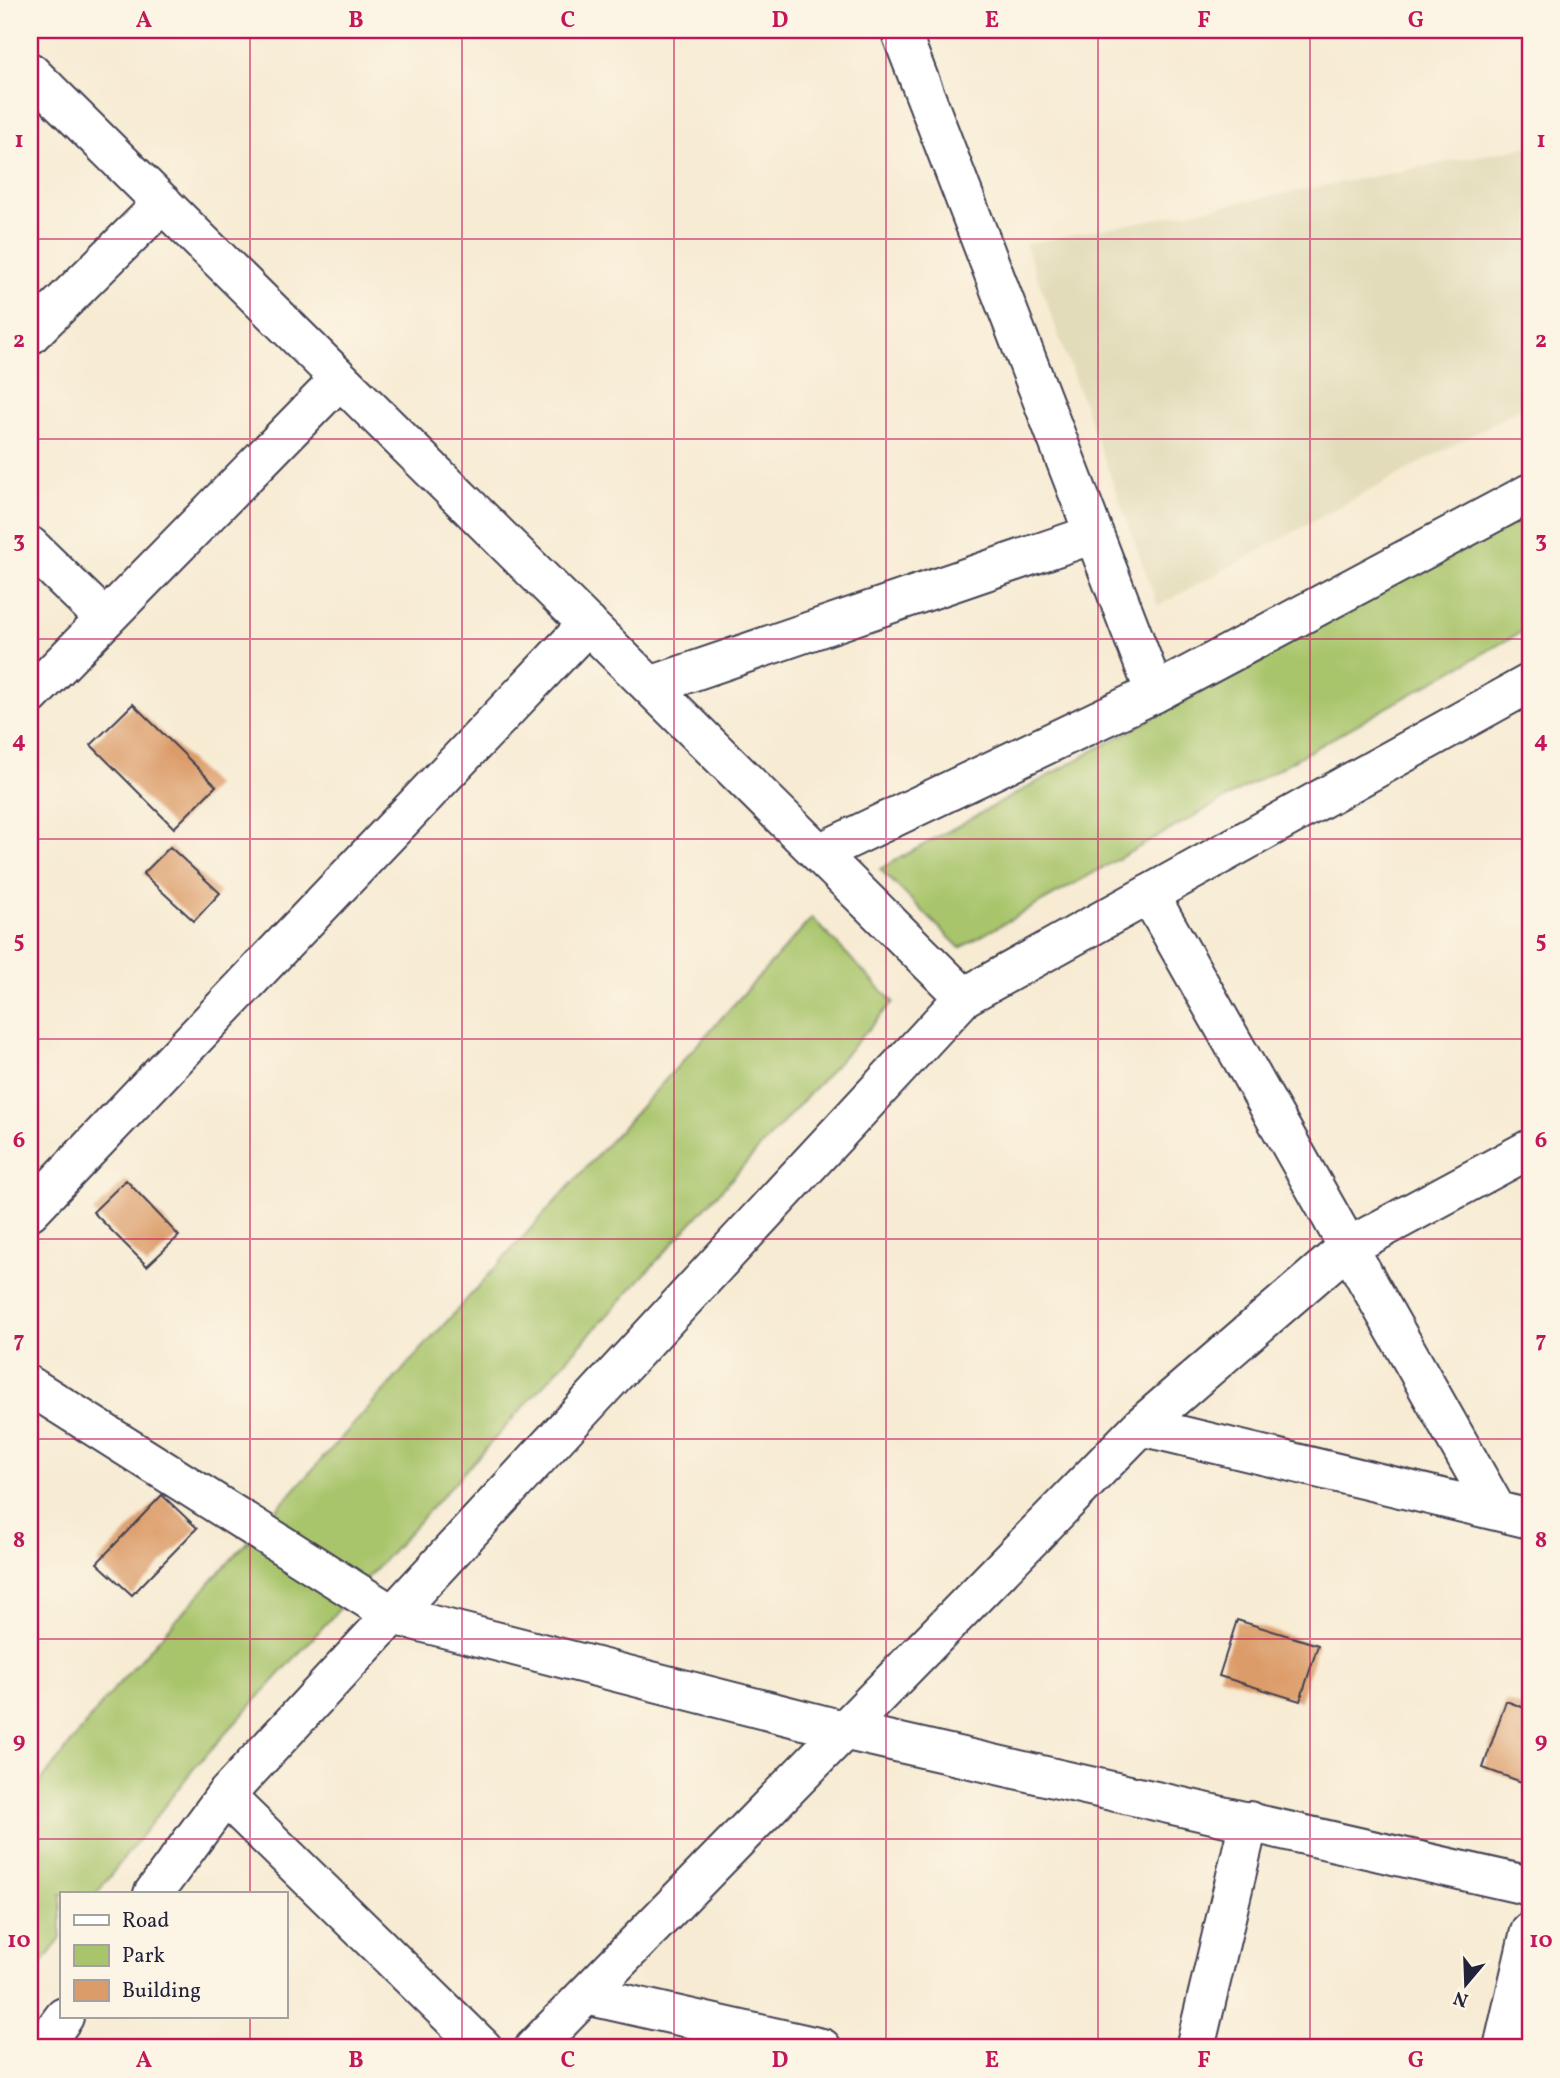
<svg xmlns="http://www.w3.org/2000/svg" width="1560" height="2078" viewBox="0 0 1560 2078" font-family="Vollkorn,serif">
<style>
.built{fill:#e2dcba}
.green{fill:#a9c56c;stroke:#667454;stroke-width:2}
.building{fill:#dc9c69}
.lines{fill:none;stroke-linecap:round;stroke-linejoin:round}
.minor-casing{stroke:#424052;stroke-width:42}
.minor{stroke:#fff;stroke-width:38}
.grid{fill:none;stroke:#c2185b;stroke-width:2;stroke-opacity:0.55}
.neatline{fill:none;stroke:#c2185b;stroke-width:2.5}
.grid-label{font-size:23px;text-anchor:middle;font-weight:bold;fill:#c2185b}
</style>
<rect width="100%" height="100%" fill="#fcf5e5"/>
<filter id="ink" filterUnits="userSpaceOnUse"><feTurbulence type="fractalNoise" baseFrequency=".0143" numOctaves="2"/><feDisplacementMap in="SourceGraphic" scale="14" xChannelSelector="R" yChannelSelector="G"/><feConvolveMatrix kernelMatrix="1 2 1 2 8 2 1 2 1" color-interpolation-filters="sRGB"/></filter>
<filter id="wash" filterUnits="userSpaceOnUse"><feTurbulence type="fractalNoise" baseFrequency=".00686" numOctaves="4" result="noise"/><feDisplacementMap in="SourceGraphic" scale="28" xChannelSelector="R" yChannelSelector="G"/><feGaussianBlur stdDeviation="1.57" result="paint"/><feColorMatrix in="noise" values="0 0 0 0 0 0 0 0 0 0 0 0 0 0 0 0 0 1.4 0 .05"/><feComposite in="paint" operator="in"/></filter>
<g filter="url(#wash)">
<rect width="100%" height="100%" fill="#f7ebd3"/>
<path class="built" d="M1530 146V403L1158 606 1025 244Z"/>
<path class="green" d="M1530 509V627L960 948 880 869Z
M812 918 893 1002 195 1767 96 1894H61V1938L30 1979V1795L113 1690Z"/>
<g id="blocks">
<path class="building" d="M133 704 216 786 174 828 91 745Z
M170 847 220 893 194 921 143 874Z
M126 1180 179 1236 147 1266 93 1212Z
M162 1495 197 1528 132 1595 97 1563Z
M1237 1620 1318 1645 1300 1701 1219 1676Z
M1506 1701 1530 1710V1785L1483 1768Z"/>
</g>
</g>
<g filter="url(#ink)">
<use href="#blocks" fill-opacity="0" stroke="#424052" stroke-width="2"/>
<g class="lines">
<defs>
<path id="minor" d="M900 30 1155 693
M30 72 964 997
M30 335 163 203
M30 546 105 619
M650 686 1094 534
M30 696 340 379
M819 853 1155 693 1530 493
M1149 894 1497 1511
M30 1211 588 624
M30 1386 393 1615 843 1730 1530 1886
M1141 1426 1530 1519
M225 1796 483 2048
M153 1894 225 1796 964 997 1530 683
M586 1995 822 2048
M41 2048 64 2017
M534 2048 1141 1426 1348 1247 1530 1149
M1195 2048 1249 1821
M1503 2048 1530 1931"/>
</defs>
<use href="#minor" class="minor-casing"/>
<use href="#minor" class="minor"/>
</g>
</g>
<path class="grid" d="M250 30V1894M462 30V2048M674 30V2048M886 30V2048M1098 30V2048M1310 30V2048M30 239H1530M30 439H1530M30 639H1530M30 839H1530M30 1039H1530M30 1239H1530M30 1439H1530M30 1639H1530M30 1839H1530M250 2017V2048"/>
<rect width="1560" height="2078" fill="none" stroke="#fcf5e5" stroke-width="77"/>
<rect x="60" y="1892" width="228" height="126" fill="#fcf5e5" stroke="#a5a1a1" stroke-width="2"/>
<rect x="74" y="1915" width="35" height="10" fill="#ffffff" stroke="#a5a1a1" stroke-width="2"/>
<text x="122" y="1927" font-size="21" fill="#22223b">Road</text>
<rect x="74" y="1945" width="35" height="21" fill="#a9c56c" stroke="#a5a1a1" stroke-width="2"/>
<text x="122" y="1962" font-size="21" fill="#22223b">Park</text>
<rect x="74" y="1980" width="35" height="21" fill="#dc9c69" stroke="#a5a1a1" stroke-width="2"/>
<text x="122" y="1997" font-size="21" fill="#22223b">Building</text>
<g transform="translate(1466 1984) rotate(199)" stroke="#fcf5e5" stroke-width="5" paint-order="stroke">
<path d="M0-5L12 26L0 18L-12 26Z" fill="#22223b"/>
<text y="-10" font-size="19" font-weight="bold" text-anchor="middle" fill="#22223b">N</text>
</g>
<rect x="38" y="38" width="1484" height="2001" class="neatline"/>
<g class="grid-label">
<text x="144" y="27">A</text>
<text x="356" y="27">B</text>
<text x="568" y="27">C</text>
<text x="780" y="27">D</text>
<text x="992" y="27">E</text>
<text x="1204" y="27">F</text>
<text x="1416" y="27">G</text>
<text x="19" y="147">1</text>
<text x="1541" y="147">1</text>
<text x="19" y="347">2</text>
<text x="1541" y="347">2</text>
<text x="19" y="547">3</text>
<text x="1541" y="547">3</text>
<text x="19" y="747">4</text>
<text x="1541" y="747">4</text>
<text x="19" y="947">5</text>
<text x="1541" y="947">5</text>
<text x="19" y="1147">6</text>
<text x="1541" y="1147">6</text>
<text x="19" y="1347">7</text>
<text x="1541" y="1347">7</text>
<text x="19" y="1547">8</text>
<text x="1541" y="1547">8</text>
<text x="19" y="1747">9</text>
<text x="1541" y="1747">9</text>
<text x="19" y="1947">10</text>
<text x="1541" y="1947">10</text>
<text x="144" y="2067">A</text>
<text x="356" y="2067">B</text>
<text x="568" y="2067">C</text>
<text x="780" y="2067">D</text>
<text x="992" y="2067">E</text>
<text x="1204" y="2067">F</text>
<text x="1416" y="2067">G</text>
</g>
</svg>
